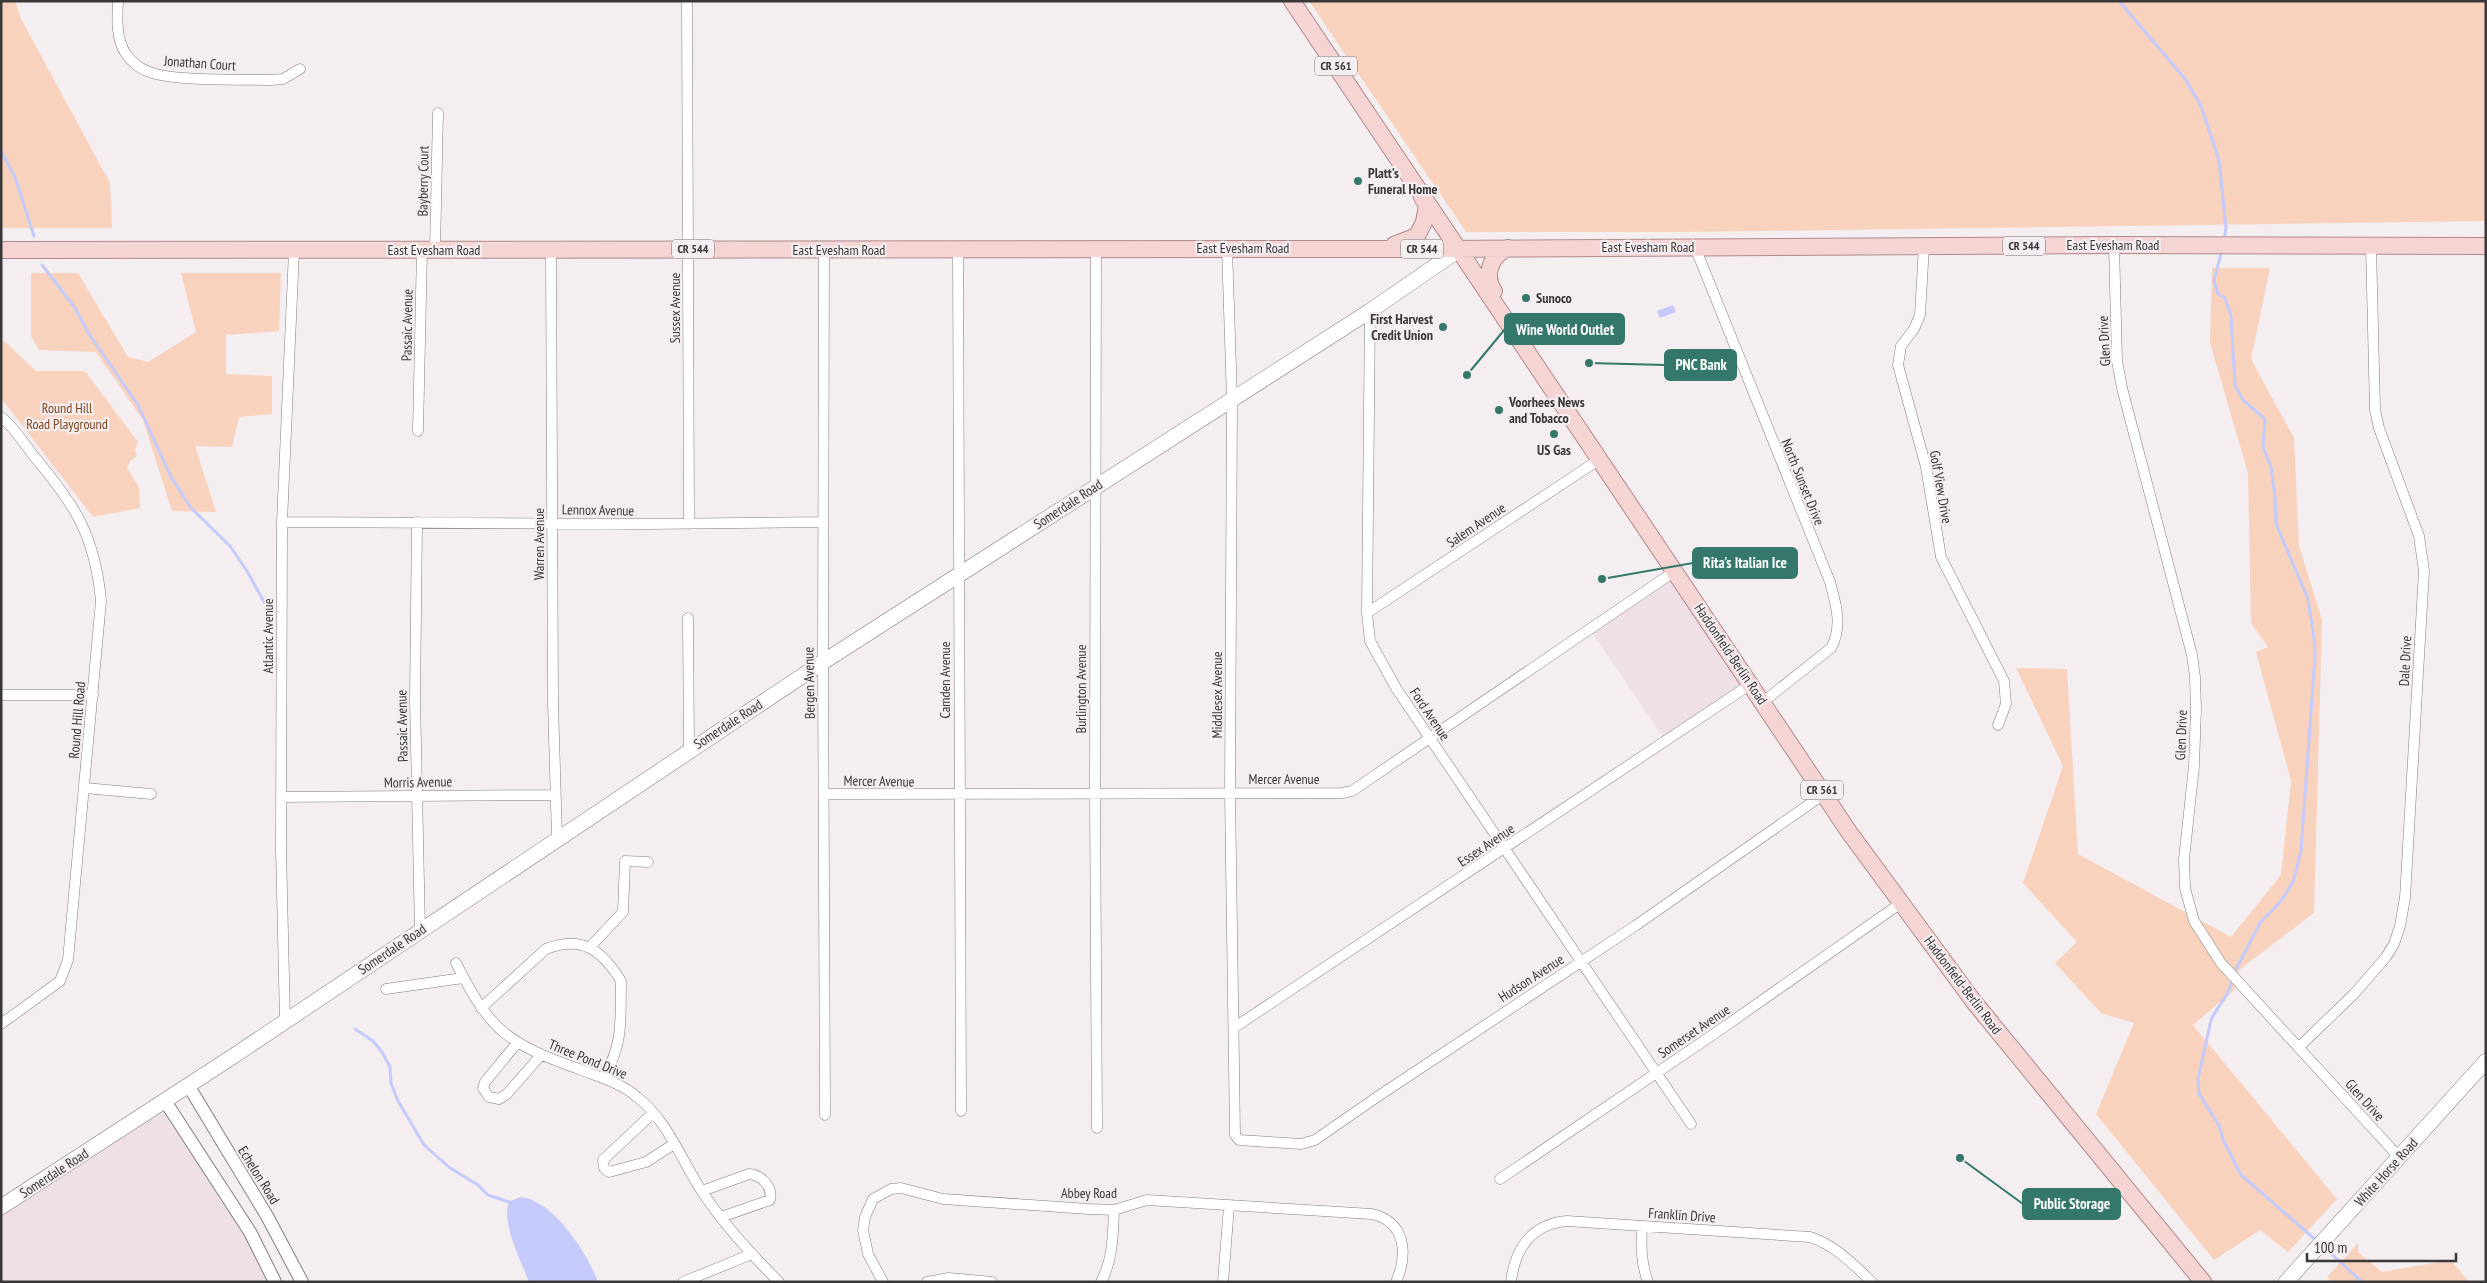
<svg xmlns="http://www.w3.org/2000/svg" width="2487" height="1283" viewBox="0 0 2487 1283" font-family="'PT Sans Narrow',sans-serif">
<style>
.built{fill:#eee0e6}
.green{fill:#f8d2bc}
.water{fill:#c4cbfb}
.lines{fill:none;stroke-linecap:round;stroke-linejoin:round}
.stream{stroke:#c4cbfb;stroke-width:3}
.minor-casing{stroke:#837d80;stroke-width:11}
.tertiary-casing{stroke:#837d80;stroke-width:14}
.secondary-casing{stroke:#837d80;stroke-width:16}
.primary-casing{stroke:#af8a8b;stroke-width:18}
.minor{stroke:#fff;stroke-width:10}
.tertiary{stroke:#fff;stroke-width:12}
.secondary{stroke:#fff;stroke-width:15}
.primary{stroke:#f5d4d4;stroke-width:16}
.poi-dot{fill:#34786b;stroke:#f4eef1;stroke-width:2}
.labels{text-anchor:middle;stroke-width:4.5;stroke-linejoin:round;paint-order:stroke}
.shield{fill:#f4eef1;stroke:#726e70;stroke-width:1}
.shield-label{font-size:12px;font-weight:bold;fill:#3a3739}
.street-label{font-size:14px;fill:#3a3739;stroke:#f4eef1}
.poi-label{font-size:14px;font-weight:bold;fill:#3a3739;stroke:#f4eef1;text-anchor:start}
.park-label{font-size:14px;fill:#7e431a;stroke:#f4eef1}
.leader{fill:none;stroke:#34786b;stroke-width:2}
.callout-dot{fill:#34786b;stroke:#f4eef1;stroke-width:2}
.callout{fill:#34786b;stroke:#34786b;stroke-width:2}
.callout-label{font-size:15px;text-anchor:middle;font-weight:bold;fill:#fff}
</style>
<rect width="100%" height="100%" fill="#f4eef1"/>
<path class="built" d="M1675 571 1751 684 1666 741 1589 628Z
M165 1101 275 1282H1V1207Z"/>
<path class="green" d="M1 1H15L21 19 110 183 112 228H1Z
M1309 1H2486V221L1682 232H1466Z
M2212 268H2270L2251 359 2294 438 2299 546 2322 620 2314 913 2239 970 2235 989 2193 1025 2337 1199 2288 1252 2260 1230 2214 1260 2096 1114 2134 1023 2101 1013 2055 963 2077 942 2023 883 2063 766 2016 668 2067 669 2078 854 2231 937 2281 875 2291 781 2256 652 2268 647 2251 623 2248 473 2210 343Z
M31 273H78L128 357 148 362 196 332 181 273H281L279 331 226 335V374L272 376V414L239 417 232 447 195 446 216 512 172 511 143 420 96 352 39 350 31 336Z
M1 338 36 371H85L138 442 135 451 137 456 130 461 127 468 139 487 140 508 93 517 1 398Z
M2358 1243V1252L2382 1272 2451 1260 2469 1282H2332L2327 1277Z"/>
<path class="water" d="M1673 305 1676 312 1660 318 1657 311Z
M521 1197C553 1200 588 1254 598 1282H529C522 1263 499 1219 510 1201Z"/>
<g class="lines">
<path class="stream" d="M2119 1 2186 80 2201 106 2219 160 2226 228 2224 241
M1 151 15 177 34 236
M2222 249 2214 281 2218 294 2225 298 2231 316 2235 386 2244 401 2265 419 2263 447 2271 467 2275 497 2276 524 2308 599 2314 638 2315 656 2301 851 2293 882 2281 901 2260 923 2234 973
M42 265 75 308 89 334 138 405 171 477 191 508 230 546 247 571 268 609
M2232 979C2229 998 2218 1004 2211 1020L2198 1079 2199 1094 2219 1125 2224 1142 2241 1175 2317 1241
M355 1029 373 1041 382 1052 390 1067 391 1083 398 1101 424 1145 450 1168 478 1185 488 1195 512 1203
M2324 1247 2362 1282"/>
<defs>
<path id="minor" d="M118 1C117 18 116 40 126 54 131 61 139 68 147 71 172 82 241 79 271 80L283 79 300 69
M687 1 689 524
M2114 245 2117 361 2122 388 2192 655 2195 677 2196 709 2194 766 2184 859 2185 888 2194 921 2221 963 2399 1157
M1924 246 1920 315 1914 329 1901 346 1898 365 1926 467 1941 557 2004 681 2006 704 1998 725
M1695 247 1830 582C1836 604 1843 626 1831 648L1763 702
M1227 248 1232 399 1230 793 1235 1135 1239 1140 1301 1144 1315 1140 1377 1097 1635 926 1824 794
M1096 249 1095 795 1097 1128
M435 250 438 113
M551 250 553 702 557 838
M824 250 823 662 825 1115
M958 250 961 1111
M1370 311 1367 613 1370 641 1396 688 1691 1124
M1 417C14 427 23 442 33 455 75 505 95 535 101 601L68 960 60 981 1 1024
M418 431 422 250
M282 522 647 524 823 522
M417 522 415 699 420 930
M1367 613 1600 459
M688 618 689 750
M1 695H93
M85 788 151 794
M825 794 1342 793 1352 791 1675 571
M281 797 555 795
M590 947 623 912 625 861 648 862
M456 963C491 1032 507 1043 579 1069 599 1077 621 1083 637 1097 667 1120 681 1159 701 1190 723 1224 751 1254 779 1282
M386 989 463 978
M481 1008 546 949C582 935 602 950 621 981 620 1023 624 1040 604 1078
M285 1021 281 849 282 522 294 251
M1235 1027 1751 684
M517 1043 485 1082 483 1088 489 1097 499 1099 507 1094 541 1055
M2299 1047 2354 994 2386 957 2394 944 2400 926 2405 898 2424 571 2419 536 2379 428 2375 410 2371 246
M653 1113 603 1160 604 1168 609 1172 646 1162 674 1144
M1500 1179 1714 1034 1901 903
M702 1191 749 1174C762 1175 773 1187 770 1200L721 1217
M1642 1226C1641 1246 1641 1263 1648 1282
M683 1282 752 1254
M883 1282 868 1254 863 1230 865 1217 873 1199 891 1189 901 1188 943 1199 1089 1209 1114 1210 1147 1200 1372 1214C1406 1222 1408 1254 1396 1282
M927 1282 949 1278 992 1282
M1101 1282C1113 1260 1113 1234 1114 1210
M1223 1282 1229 1206
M1511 1282C1515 1248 1532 1224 1567 1221L1810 1237C1835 1245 1853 1264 1872 1282"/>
<path id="tertiary" d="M188 1085 267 1216 302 1282
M165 1101 250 1232 275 1282"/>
<path id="secondary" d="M1 1207 232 1057 823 662 1370 311 1460 249
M2286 1282 2486 1061"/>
<path id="primary" d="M1292 1 1849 832 1974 1002 2203 1282
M1394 245 1417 236 1424 222 1427 206 1422 197
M1 250 1430 249 2114 245 2486 246
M1494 291C1483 276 1491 255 1508 248"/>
</defs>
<use href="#minor" class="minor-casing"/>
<use href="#tertiary" class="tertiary-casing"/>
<use href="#secondary" class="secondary-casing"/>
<use href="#primary" class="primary-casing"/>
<use href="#minor" class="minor"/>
<use href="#tertiary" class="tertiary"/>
<use href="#secondary" class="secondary"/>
<use href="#primary" class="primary"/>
</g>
<g class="poi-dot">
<circle cx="1358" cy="181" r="5"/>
<circle cx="1526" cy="298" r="5"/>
<circle cx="1443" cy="327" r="5"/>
<circle cx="1499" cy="410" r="5"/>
<circle cx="1554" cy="434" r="5"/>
</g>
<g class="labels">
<g class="shield">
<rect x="1315" y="56.5" width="42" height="19" rx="4"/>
<rect x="2003" y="236.5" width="42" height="19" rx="4"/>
<rect x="672" y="239.5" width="42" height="19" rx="4"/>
<rect x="1401" y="239.5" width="42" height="19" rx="4"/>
<rect x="1801" y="780.5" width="42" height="19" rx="4"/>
</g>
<g class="shield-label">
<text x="1336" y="70">CR 561</text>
<text x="2024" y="250">CR 544</text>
<text x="693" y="253">CR 544</text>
<text x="1422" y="253">CR 544</text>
<text x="1822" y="794">CR 561</text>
</g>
<g class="street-label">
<text transform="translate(200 63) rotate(4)" y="5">Jonathan Court</text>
<text transform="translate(423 181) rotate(-89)" y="5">Bayberry Court</text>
<text x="2113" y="250">East Evesham Road</text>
<text x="1648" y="252">East Evesham Road</text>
<text x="1243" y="253">East Evesham Road</text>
<text x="434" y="255">East Evesham Road</text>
<text x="839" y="255">East Evesham Road</text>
<text transform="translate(675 308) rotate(-90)" y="5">Sussex Avenue</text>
<text transform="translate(407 325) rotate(-89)" y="5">Passaic Avenue</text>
<text transform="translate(2104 341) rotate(-93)" y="5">Glen Drive</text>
<text transform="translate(1803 482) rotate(68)" y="5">North Sunset Drive</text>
<text transform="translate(1941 487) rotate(80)" y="5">Golf View Drive</text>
<text transform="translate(1068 504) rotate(-33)" y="5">Somerdale Road</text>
<text transform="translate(598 510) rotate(1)" y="5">Lennox Avenue</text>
<text transform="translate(1476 525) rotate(-34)" y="5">Salem Avenue</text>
<text transform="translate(539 544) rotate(-90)" y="5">Warren Avenue</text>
<text transform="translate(268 636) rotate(-90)" y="5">Atlantic Avenue</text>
<text transform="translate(1731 654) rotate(56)" y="5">Haddonfield-Berlin Road</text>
<text transform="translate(2405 661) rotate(-87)" y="5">Dale Drive</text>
<text transform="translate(945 680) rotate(-90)" y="5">Camden Avenue</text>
<text transform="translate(809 683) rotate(-91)" y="5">Bergen Avenue</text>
<text transform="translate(1081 689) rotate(-90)" y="5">Burlington Avenue</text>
<text transform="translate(1217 695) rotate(-90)" y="5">Middlesex Avenue</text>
<text transform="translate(1430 714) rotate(56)" y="5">Ford Avenue</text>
<text transform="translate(77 720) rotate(-85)" y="5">Round Hill Road</text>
<text transform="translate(728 724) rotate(-33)" y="5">Somerdale Road</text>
<text transform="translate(402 726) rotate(-91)" y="5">Passaic Avenue</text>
<text transform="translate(2181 735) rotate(-88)" y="5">Glen Drive</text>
<text x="1284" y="784">Mercer Avenue</text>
<text transform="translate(879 781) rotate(1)" y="5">Mercer Avenue</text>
<text transform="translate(418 782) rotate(-1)" y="5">Morris Avenue</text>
<text transform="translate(1486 845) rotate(-34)" y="5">Essex Avenue</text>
<text transform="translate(392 949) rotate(-34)" y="5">Somerdale Road</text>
<text transform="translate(1531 978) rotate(-33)" y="5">Hudson Avenue</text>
<text transform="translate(1963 985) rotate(53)" y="5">Haddonfield-Berlin Road</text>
<text transform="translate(1694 1031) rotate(-34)" y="5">Somerset Avenue</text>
<text transform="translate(588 1059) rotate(22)" y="5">Three Pond Drive</text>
<text transform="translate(2365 1100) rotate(48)" y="5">Glen Drive</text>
<text transform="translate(2386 1172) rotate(-48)" y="5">White Horse Road</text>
<text transform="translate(54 1173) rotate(-33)" y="5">Somerdale Road</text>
<text transform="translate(259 1175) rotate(58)" y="5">Echelon Road</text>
<text x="1089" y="1198">Abbey Road</text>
<text transform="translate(1682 1215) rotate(4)" y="5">Franklin Drive</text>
</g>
<g class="poi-label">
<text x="1368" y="178">Platt's<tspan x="1368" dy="16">Funeral Home</tspan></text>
<text x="1536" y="303">Sunoco</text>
<text x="1433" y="324" text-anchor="end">First Harvest<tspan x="1433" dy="16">Credit Union</tspan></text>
<text x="1509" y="407">Voorhees News<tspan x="1509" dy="16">and Tobacco</tspan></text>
<text x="1554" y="455" text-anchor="middle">US Gas</text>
</g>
<g class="park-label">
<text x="67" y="413">Round Hill<tspan x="67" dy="16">Road Playground</tspan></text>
</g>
</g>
<path class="leader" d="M1467 375L1505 329M1589 363L1665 365M1602 579L1693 563M1960 1158L2023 1204"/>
<g class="callout-dot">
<circle cx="1467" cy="375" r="5"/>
<circle cx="1589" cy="363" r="5"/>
<circle cx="1602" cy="579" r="5"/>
<circle cx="1960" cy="1158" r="5"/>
</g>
<g class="callout">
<rect x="1505" y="314" width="119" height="30" rx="5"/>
<rect x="1665" y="350" width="71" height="30" rx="5"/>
<rect x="1693" y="548" width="104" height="30" rx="5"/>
<rect x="2023" y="1189" width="97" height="30" rx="5"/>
</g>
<g class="callout-label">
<text x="1565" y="335">Wine World Outlet</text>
<text x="1701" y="370">PNC Bank</text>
<text x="1745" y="568">Rita's Italian Ice</text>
<text x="2072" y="1209">Public Storage</text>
</g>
<rect width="2487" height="1283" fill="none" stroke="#3a3739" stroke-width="5"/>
<path d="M2307 1253v8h149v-8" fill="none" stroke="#3a3739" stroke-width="2.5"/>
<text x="2314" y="1253" font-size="15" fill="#3a3739" stroke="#f4eef1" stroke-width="4" paint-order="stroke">100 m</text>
</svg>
